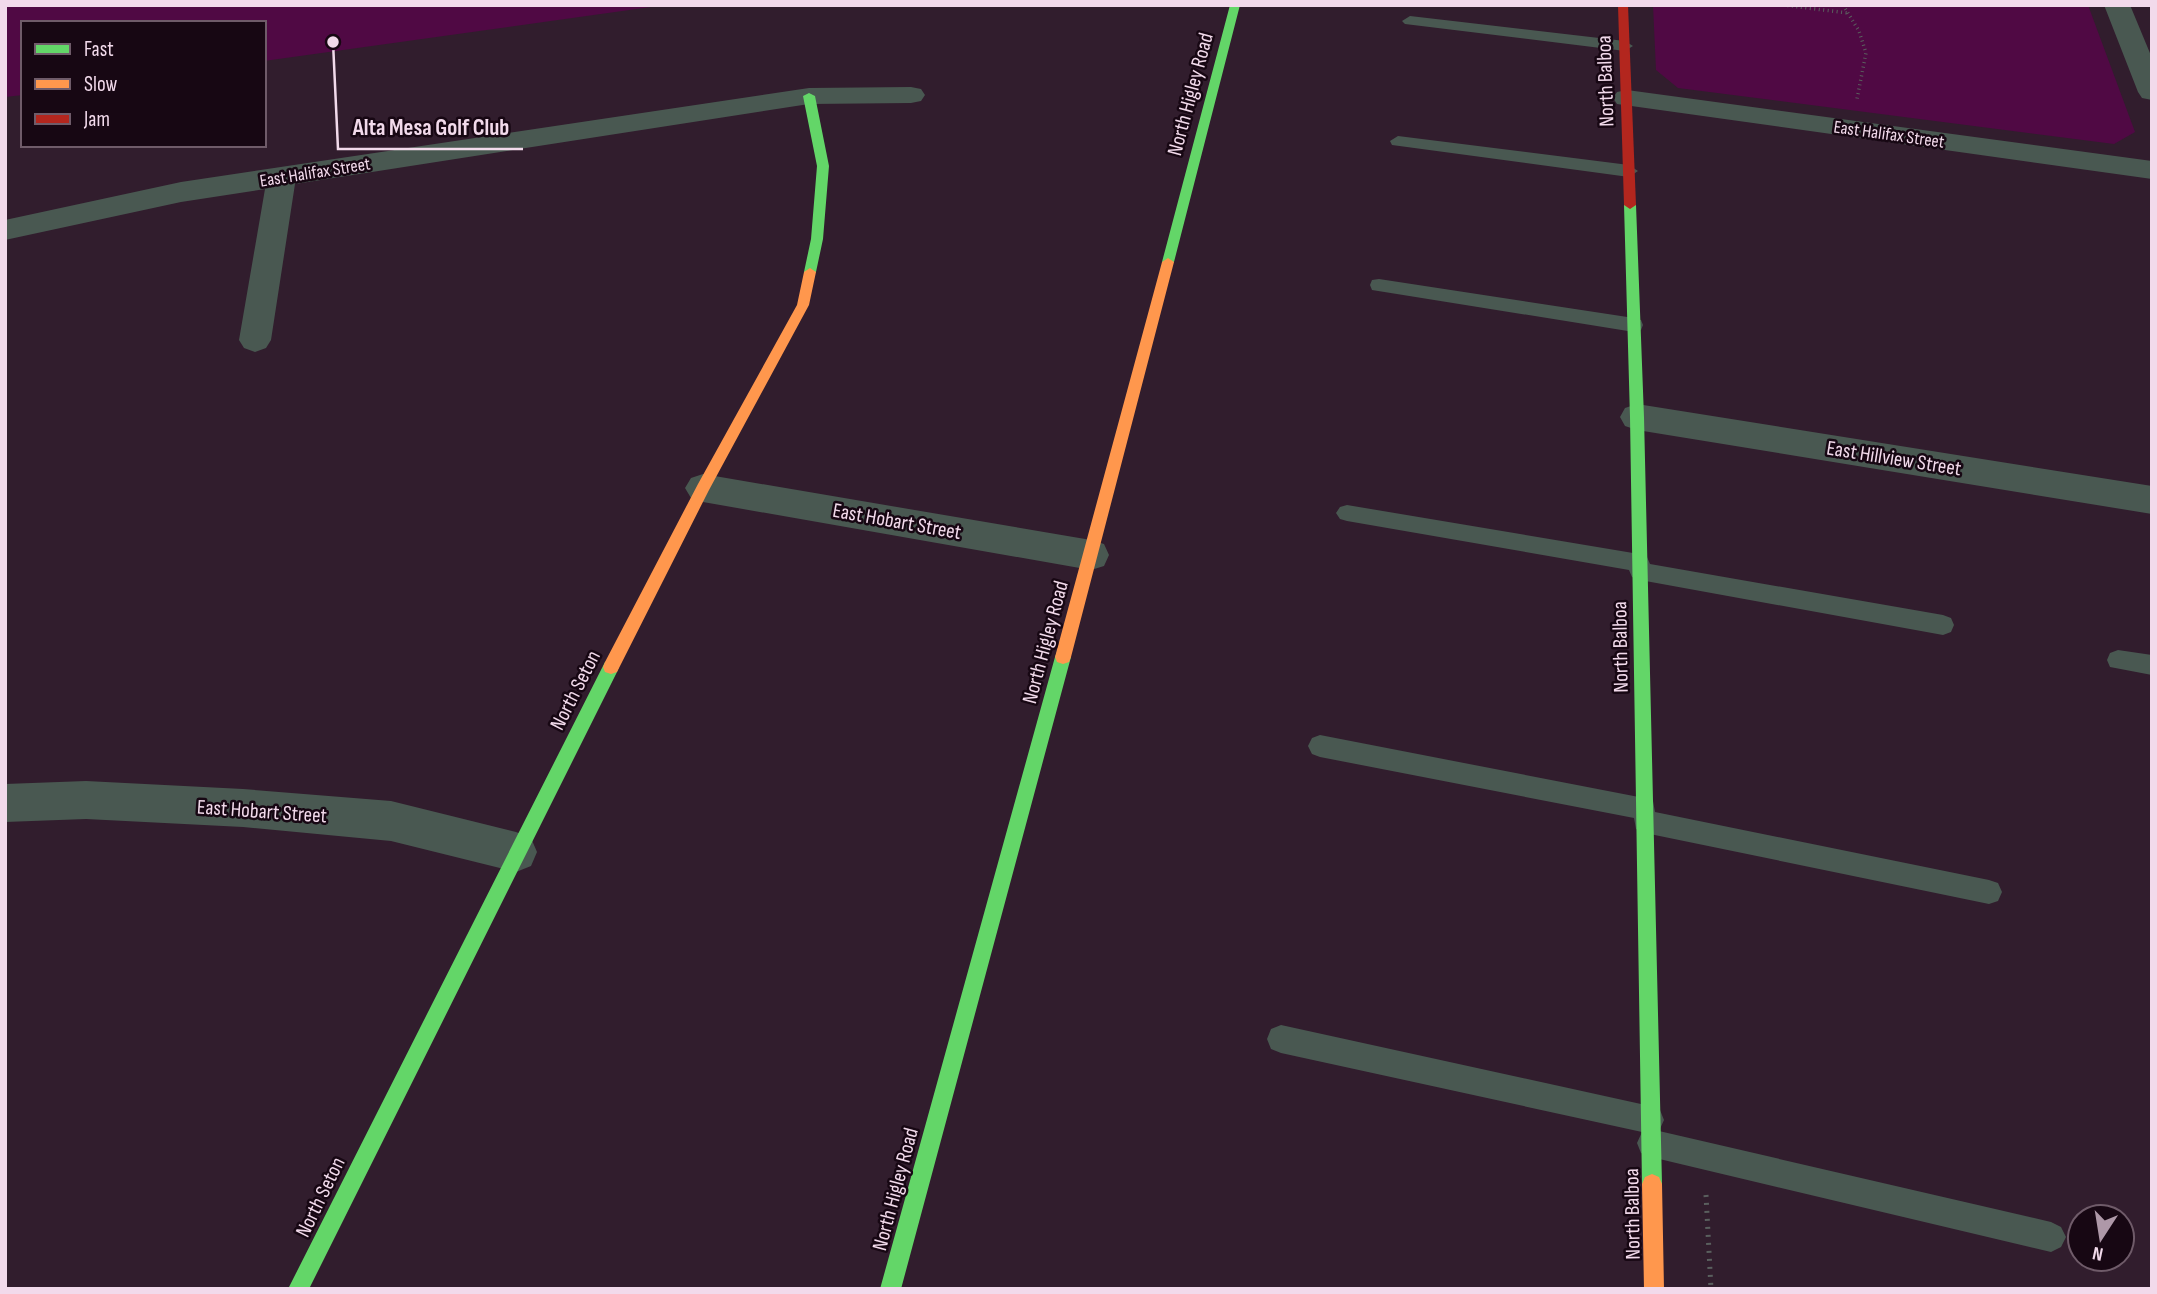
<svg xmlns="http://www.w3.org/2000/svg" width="2157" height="1294" viewBox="0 0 2157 1294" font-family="'Sofia Sans Condensed',sans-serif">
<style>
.green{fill:#500944}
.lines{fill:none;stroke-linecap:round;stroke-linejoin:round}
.path-far1{stroke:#5a5f5e;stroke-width:3.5;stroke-dasharray:1 3.5;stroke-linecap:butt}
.path{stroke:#5a5f5e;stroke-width:5;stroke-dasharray:2 6;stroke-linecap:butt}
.lane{fill:#495851;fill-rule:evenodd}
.street{fill:#495851;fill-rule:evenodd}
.fast{fill:#63d668;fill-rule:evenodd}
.slow{fill:#ff974d;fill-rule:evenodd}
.jam{fill:#b3261e;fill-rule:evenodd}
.labels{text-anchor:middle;stroke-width:5;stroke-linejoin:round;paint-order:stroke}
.far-street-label{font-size:18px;fill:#f2daeb;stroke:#170713}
.street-label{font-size:21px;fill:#f2daeb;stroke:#170713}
.leader{fill:none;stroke:#f2daeb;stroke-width:2.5}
.callout-dot{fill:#f2daeb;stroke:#170713;stroke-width:2.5}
.callout-label{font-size:23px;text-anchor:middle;font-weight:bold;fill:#f2daeb;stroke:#170713;stroke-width:5;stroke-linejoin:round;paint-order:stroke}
</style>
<rect width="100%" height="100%" fill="#311d2d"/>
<path class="green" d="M5 5H665L264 61V23H23V95L5 97Z
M1653 5H2088L2135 132 2114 144 1678 88 1656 70Z"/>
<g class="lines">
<path class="path-far1" d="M1783 5 1848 13
M1843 5 1859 31 1866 53 1857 99"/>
<path class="path" d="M1706 1195 1711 1289"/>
<path class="lane" d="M1410 16 1625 41 1633 46 1625 51 1405 24 1402 21Z
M1398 136 1629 165 1638 171 1629 177 1392 145 1390 141Z
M1379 279 1634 318 1641 320 1643 325 1641 330 1634 332 1372 290 1370 285 1372 280Z
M1347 505 1639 554 1647 557 1650 564 1943 615 1951 618 1954 625 1951 632 1943 635 1640 580 1632 577 1629 570 1347 521 1340 519 1336 513 1340 507Z
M2118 650 2152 655V675L2110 667 2107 660 2110 653Z
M1320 735 1644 798 1653 801 1655 812 1989 880 1998 883 2002 892 1998 901 1989 904 1645 833 1636 829 1634 818 1320 757 1312 754 1308 746 1312 738Z
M1281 1025 1650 1106 1660 1110 1664 1120 1659 1131 2051 1222 2061 1227 2066 1237 2061 1247 2051 1252 1651 1157 1641 1153 1637 1143 1642 1132 1281 1053 1271 1049 1267 1039 1271 1029Z"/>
<path class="street" d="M2104 5H2130L2152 58V100L2142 98 2138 92Z
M911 87 921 89 925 95 921 101 911 103 809 104 295 184 271 340 266 348 255 352 244 348 239 340 265 189 181 202 5 240V220L181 182 809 88Z
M1627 90 2152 161V179L1617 104 1613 98 1617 92Z
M1637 404 2152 486V514L1637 430 1625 426 1620 417 1625 408Z
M703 474 1091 540 1104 544 1109 555 1104 566 1091 570 703 502 691 498 685 488 691 478Z
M86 781 243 789 391 801 516 832 531 838 537 852 531 866 516 872 391 841 243 827 86 819 5 822V784Z"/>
<path class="fast" d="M1230 5H1240L1174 262 1168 266 1162 262Z
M809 93 815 96 829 166 823 239 816 272 810 276 804 272 811 239 817 166 803 96Z
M1630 201 1636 205 1644 417 1662 1184 1659 1191 1652 1194 1645 1191 1642 1184 1630 417 1624 205Z
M1063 650 1069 652 1071 657 901 1289H880L1055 657 1057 652Z
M611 660 617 662 619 667 617 672 309 1289H288L605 662Z"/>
<path class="slow" d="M1168 258 1174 262 1071 657 1069 662 1063 664 1057 662 1055 657 1162 262Z
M810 268 816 272 809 305 709 490 617 672 611 674 605 672 603 667 605 662 698 484 797 305 804 272Z
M1652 1174 1659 1177 1662 1184 1664 1289H1644L1642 1184 1645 1177Z"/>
<path class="jam" d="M1618 5H1628L1636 205 1630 209 1624 205Z"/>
</g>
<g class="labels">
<g class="far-street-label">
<text transform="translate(1889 134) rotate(8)" y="6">East Halifax Street</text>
<text transform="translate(315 172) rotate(-9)" y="6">East Halifax Street</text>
</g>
<g class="street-label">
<text transform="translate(1605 81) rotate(-92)" y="7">North Balboa</text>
<text transform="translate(1190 94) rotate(-75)" y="7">North Higley Road</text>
<text transform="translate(1894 458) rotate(9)" y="7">East Hillview Street</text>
<text transform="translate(897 521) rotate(10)" y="7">East Hobart Street</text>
<text transform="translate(1045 642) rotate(-75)" y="7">North Higley Road</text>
<text transform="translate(1620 647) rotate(-91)" y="7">North Balboa</text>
<text transform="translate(575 690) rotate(-63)" y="7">North Seton</text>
<text transform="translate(262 811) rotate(4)" y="7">East Hobart Street</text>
<text transform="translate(895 1189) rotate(-75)" y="7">North Higley Road</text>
<text transform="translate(320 1197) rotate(-64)" y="7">North Seton</text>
<text transform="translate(1632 1214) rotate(-91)" y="7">North Balboa</text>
</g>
</g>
<path class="leader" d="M333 42L338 149H523"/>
<circle class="callout-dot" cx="333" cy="42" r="7"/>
<g class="callout-label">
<text x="431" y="135">Alta Mesa Golf Club</text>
</g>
<rect width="2157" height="1294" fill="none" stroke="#f2daeb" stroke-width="14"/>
<rect x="21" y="21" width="245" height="126" fill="#170713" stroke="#6f5b69" stroke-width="2"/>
<rect x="35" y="44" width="35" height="10" fill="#63d668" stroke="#6f5b69" stroke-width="2"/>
<text x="84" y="56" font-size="21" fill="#f2daeb">Fast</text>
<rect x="35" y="79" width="35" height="10" fill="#ff974d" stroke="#6f5b69" stroke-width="2"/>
<text x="84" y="91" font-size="21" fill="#f2daeb">Slow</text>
<rect x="35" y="114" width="35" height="10" fill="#b3261e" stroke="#6f5b69" stroke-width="2"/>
<text x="84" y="126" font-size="21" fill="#f2daeb">Jam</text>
<g transform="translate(2101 1238) rotate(192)"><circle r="33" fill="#170713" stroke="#6f5b69" stroke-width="2"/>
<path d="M0-5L12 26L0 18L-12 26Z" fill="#ae98a8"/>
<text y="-10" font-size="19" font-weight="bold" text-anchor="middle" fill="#f2daeb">N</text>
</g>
</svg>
